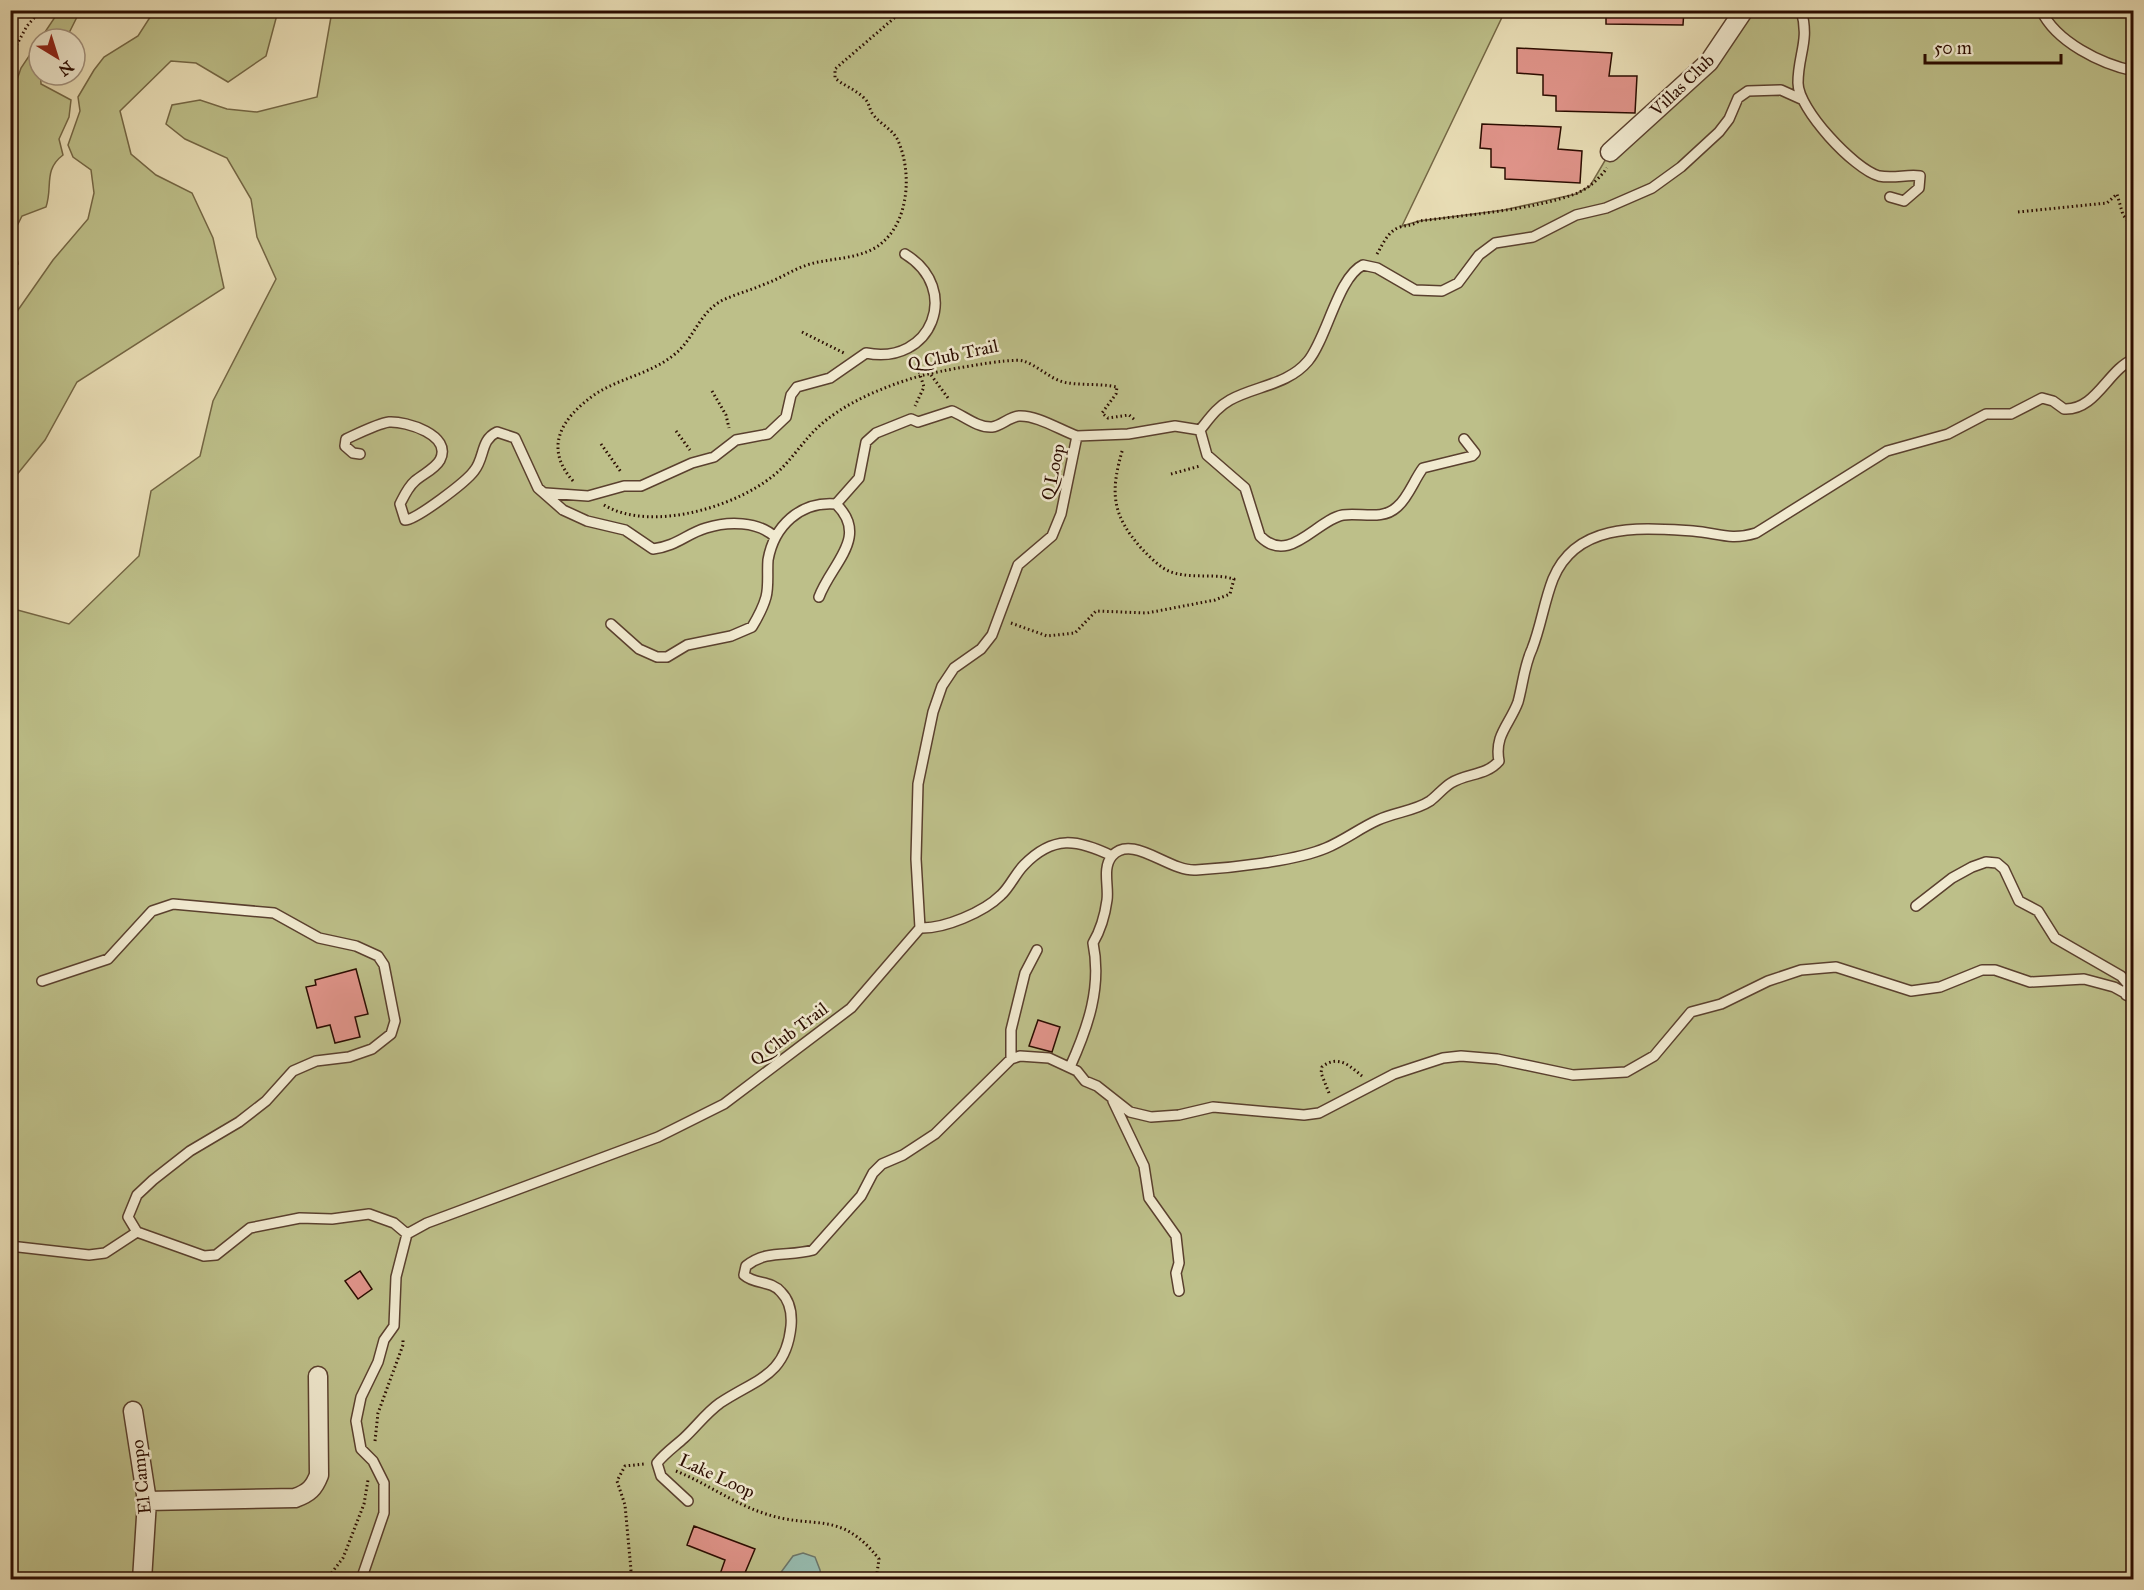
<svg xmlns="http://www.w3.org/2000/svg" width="2144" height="1590" viewBox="0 0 2144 1590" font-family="'IM FELL Great Primer',serif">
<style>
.green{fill:#bdbf89;stroke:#746644;stroke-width:1.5}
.water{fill:#97bcb0;stroke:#6c766a;stroke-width:1.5}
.building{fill:#e0948a;stroke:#2b0c00;stroke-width:1.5}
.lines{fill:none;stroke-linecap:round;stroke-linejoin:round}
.lane-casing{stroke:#5a402e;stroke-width:12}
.street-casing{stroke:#5a402e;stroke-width:21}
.path{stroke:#2b0c00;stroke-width:3;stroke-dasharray:1.5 3;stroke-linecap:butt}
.lane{stroke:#f1ead0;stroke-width:9}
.street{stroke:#f1ead0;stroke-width:18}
.labels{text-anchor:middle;stroke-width:5;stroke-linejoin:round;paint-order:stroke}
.street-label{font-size:18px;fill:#2b0c00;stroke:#f1ead0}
</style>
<rect width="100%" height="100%" fill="#e9deb6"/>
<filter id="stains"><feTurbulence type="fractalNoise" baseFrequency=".00333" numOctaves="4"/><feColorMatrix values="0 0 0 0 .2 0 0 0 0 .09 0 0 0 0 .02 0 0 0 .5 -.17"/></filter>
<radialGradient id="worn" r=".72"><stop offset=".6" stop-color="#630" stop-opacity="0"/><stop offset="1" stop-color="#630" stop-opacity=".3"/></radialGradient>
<path class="green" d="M59 11H86L78 15 66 39H39L41 84 71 100 69 117 59 139 63 155C43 170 53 187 46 207L22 216 13 234 18 264 11 272V97L21 68Z
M154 11H278L266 56 228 82 196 63 171 61 120 111 131 154 156 175 192 193 213 238 224 288 77 382 45 440 11 482V320L53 260 88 219 94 193 91 170 73 157 68 145 80 111 78 97 94 70 104 57 138 36Z
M332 11H1505L1402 226 1419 221 1504 210 1576 194 1590 186 1610 152 1676 94 1744 11H2133V1579H11L10 608 69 624 139 556 151 491 200 456 213 401 276 279 257 237 251 199 227 158 185 139 166 124 172 105 200 100 227 109 257 112 317 97Z"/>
<path class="water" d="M803 1553 815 1557 820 1570 821 1579H776L793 1556Z"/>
<path class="building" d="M1606 10H1684L1683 25 1606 24Z
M1517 48 1612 53 1609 76H1637L1635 113 1556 111V96L1543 95V75L1517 73Z
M1482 124 1561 127 1558 149 1582 151 1580 183 1505 179V168L1491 167V149L1480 148Z
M356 969 368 1014 355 1017 360 1037 335 1043 330 1025 317 1028 306 987 316 985 315 980Z
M1038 1020 1060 1027 1052 1052 1029 1046Z
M360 1271 372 1289 358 1299 345 1281Z
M694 1526 755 1549 742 1580H718L725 1560 687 1545Z"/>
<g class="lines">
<defs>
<path id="lane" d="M1801 10C1810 41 1798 54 1798 83 1798 109 1854 169 1879 176 1894 179 1907 174 1920 176L1919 188 1904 201 1890 197
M2041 10C2056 42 2101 64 2134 71
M1200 430 1207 455 1245 488 1260 536C1289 566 1316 520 1343 515 1360 512 1382 521 1397 507 1408 498 1414 480 1423 468L1472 456 1475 453 1464 439
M1077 436 1128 434 1175 426 1200 430C1209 419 1217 407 1230 400 1255 386 1288 385 1308 361 1327 338 1338 277 1363 265L1377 268 1415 290 1442 291 1458 283 1479 255 1495 243 1533 237 1576 215 1606 208 1652 188 1681 167 1719 132 1729 119 1738 98 1748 91 1781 90 1801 99
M360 454 353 453 345 446 346 439C357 434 379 423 389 422 406 421 453 435 440 460 435 469 423 474 415 481 408 487 404 496 400 504L405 520C416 520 466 482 474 471 485 458 480 440 497 432L515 438 538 488 563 510 587 521 625 530 653 549C677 546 686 534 706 528 728 521 758 521 775 537
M546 493 588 496 624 486H641L692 463 714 457 736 440 768 434 786 417 791 395 797 387 830 378 866 353C932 366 962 289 905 254
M611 624 639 649 657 657H667L687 645 731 636 752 627C758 617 763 608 766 597 769 586 767 572 768 560 774 526 800 501 836 504 870 537 831 564 819 597
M1916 906 1952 878 1972 867 1986 862 1997 863 2004 869 2019 901 2038 911 2055 938 2121 976 2127 983 2130 997 2126 995
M920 928C944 929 984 912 1001 895 1010 887 1015 874 1024 865 1053 835 1077 839 1112 856
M42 981 108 959 152 911 173 904 274 913 319 938 356 946 378 956 384 965 395 1021 391 1034 372 1049 349 1057 316 1061 293 1071 266 1101 239 1122 190 1151 153 1180 137 1195 128 1217 137 1232 204 1256 216 1255 250 1228 300 1218 332 1219 369 1214 394 1223 407 1234
M1011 1059V1030L1025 973 1037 950
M1070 1067C1088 1027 1102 987 1093 943 1100 931 1105 915 1107 900 1109 886 1102 868 1112 856 1132 833 1169 872 1196 870 1231 868 1295 861 1326 848 1345 840 1360 828 1378 820 1395 812 1415 811 1430 801 1437 796 1443 788 1451 783 1467 773 1486 776 1499 761 1494 735 1510 724 1518 702 1523 684 1524 666 1532 649 1541 626 1544 602 1553 579 1577 521 1642 528 1693 531 1718 533 1730 541 1756 533L1887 451 1948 434 1986 414H2011L2042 398 2053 401 2064 409C2096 411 2108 369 2134 359
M1113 1101 1144 1166 1149 1198 1176 1236 1179 1263 1176 1273 1179 1291
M407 1234 427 1223 658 1137 724 1104 851 1008 920 928 916 859 918 784 933 712 942 686 954 668 981 649 992 635 1018 565 1052 536 1061 514 1077 436C1060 430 1037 415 1019 416 1009 417 1001 426 992 427 978 428 964 416 952 411L918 422 911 419 876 433 866 442 859 478 836 504
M10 1246 89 1255 105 1253 137 1232
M688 1501 661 1476 657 1463C665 1453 674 1447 684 1438 696 1427 706 1413 720 1403 756 1379 786 1376 791 1326 792 1314 790 1301 781 1292 771 1280 755 1285 744 1275L746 1266C767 1249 789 1257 813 1250L861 1196 873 1173 882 1164 903 1155 935 1134 1011 1059 1020 1056 1049 1058 1077 1071 1085 1081 1097 1086 1130 1112 1151 1117 1179 1115 1213 1107 1304 1115 1319 1113 1394 1074 1443 1058 1461 1056 1497 1059 1573 1075 1626 1072 1654 1056 1691 1012 1721 1004 1768 981 1801 970 1836 967 1911 991 1940 987 1982 970H1995L2030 982 2084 979 2114 987 2134 998
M361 1580 384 1513V1483L373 1461 361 1449 356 1421 361 1397 378 1362 384 1340 394 1326 396 1277 407 1234"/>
<path id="street" d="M1610 152 1709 62 1744 10
M133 1411 147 1501 142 1580
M147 1501 295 1498C309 1493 314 1488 319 1475L318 1376"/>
</defs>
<use href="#lane" class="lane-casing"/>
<use href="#street" class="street-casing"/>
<path class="path" d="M10 57 27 26 41 10
M2018 212 2107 203 2117 194 2123 215 2134 228
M2134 236 2128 246 2131 289 2128 309 2134 325
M1377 254C1383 244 1388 231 1400 227 1407 225 1412 226 1419 221 1467 215 1531 210 1575 194 1588 189 1599 179 1607 168
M802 332 844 353
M915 359 924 387 915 406
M931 375 948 398
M712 391 726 415 729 428
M676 431 690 450
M601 444 621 472
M1171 474 1200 466
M573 481C543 447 562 418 594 395 619 378 651 374 675 354 694 339 699 312 723 300 736 294 751 290 765 284 779 279 792 270 807 265 828 258 852 260 873 249 908 230 913 177 899 143 894 129 880 125 872 113 869 108 869 102 864 98 855 89 844 86 835 78V69L900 13 910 10
M604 505C652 534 745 505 782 468 802 447 810 430 836 413 859 397 892 384 920 376 934 372 1012 357 1023 361 1037 365 1049 378 1063 382 1081 386 1099 383 1117 387L1116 394 1102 413 1108 418 1129 415 1135 420
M1011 623 1047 636 1075 633 1096 611 1147 613 1215 600 1230 594 1234 579C1213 573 1192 579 1171 572 1160 568 1150 557 1142 549 1111 514 1110 492 1123 448
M1329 1093 1321 1073 1322 1067C1338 1054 1350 1066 1362 1076
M375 1441 378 1413 403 1345V1338
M676 1471C706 1483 733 1503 763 1513 814 1531 839 1508 879 1559L876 1580
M326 1580 343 1558 364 1504 368 1480
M629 1580 631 1570 625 1505 617 1481 625 1466 644 1464"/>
<use href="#lane" class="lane"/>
<use href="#street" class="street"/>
</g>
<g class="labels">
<g class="street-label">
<text transform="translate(1682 85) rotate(-44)" y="6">Villas Club</text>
<text transform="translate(953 355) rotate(-12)" y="6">Q Club Trail</text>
<text transform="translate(1053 472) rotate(-78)" y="6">Q Loop</text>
<text transform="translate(789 1034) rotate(-37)" y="6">Q Club Trail</text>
<text transform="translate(717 1476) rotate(25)" y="6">Lake Loop</text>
<text transform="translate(141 1477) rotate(-96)" y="6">El Campo</text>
</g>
</g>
<rect width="2144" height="1590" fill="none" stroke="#e9deb6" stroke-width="36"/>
<rect x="12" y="12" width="2120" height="1566" fill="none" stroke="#2b0c00" stroke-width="3"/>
<rect x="18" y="18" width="2108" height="1554" fill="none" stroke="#2b0c00" stroke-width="1.5"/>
<g transform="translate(57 57) rotate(142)"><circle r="28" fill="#f1ead0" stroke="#a2917d" stroke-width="1.5"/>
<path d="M0-4.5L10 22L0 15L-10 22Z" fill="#8f2418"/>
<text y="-9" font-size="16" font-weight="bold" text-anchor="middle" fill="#2b0c00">N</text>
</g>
<path d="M1925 54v9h136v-9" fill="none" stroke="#2b0c00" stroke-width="3"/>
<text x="1934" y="54" font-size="18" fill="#2b0c00" stroke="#f1ead0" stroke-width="4.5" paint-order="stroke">50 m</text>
<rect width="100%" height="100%" filter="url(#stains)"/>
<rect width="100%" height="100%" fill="url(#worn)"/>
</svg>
